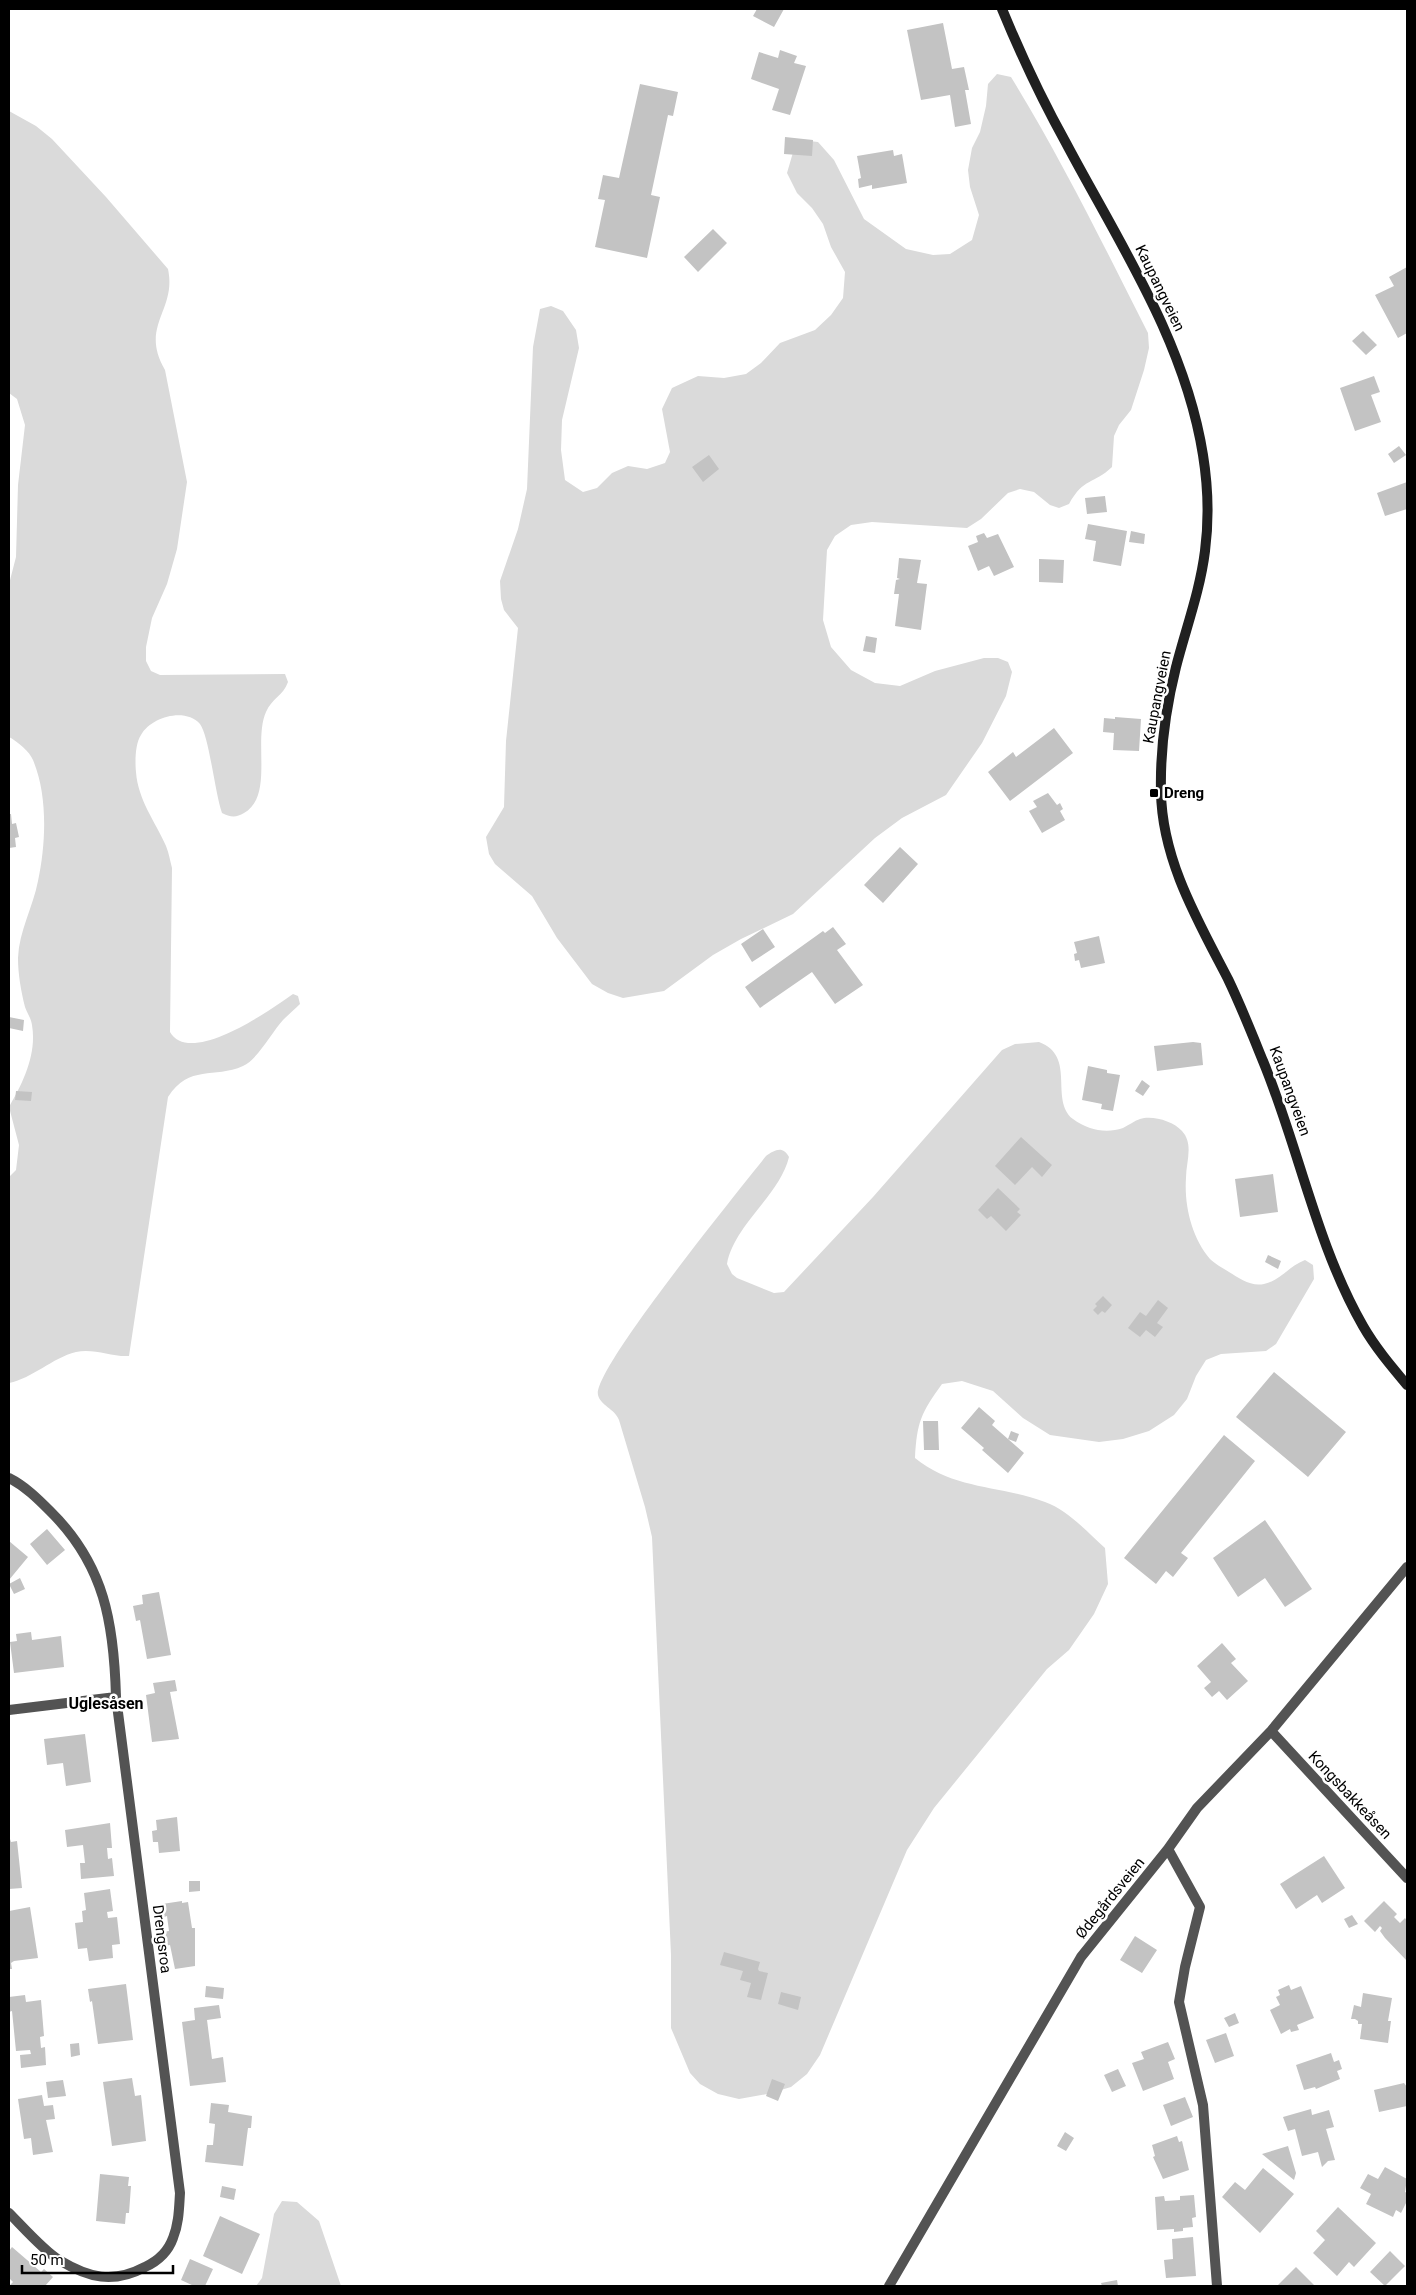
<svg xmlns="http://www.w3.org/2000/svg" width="1416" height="2295" viewBox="0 0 1416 2295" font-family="Roboto,sans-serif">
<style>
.green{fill:#dadada}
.building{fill:#c3c3c3}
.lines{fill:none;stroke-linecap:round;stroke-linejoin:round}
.street{stroke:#535353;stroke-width:10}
.secondary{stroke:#202020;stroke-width:10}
.poi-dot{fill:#000;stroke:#fff;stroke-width:2}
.labels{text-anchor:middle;stroke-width:5;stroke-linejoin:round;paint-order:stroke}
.street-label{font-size:15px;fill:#000;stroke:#fff}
.poi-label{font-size:15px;font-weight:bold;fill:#000;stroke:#fff;text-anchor:start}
.neighbourhood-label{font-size:16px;font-weight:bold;fill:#000;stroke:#fff}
</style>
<rect width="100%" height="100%" fill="#fff"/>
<path class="green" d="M997 74 1011 77C1062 160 1104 246 1148 333L1149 348 1144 370 1131 410 1119 425 1114 436 1112 467C1093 485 1084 477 1069 504L1059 508 1050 505 1034 492 1020 489 1008 493 981 519 967 528 872 522 851 525 835 536 827 550 823 620 831 647 851 670 875 683 900 686 935 671 984 658H998L1008 662 1012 672 1006 696 982 743 946 795 902 818 875 838 793 914 741 939 713 955 664 991 623 998 608 993 592 984 557 938 532 896 495 864 489 854 486 837 504 807 506 741 518 628 504 610 501 599 500 581 518 529 527 489 533 347 540 309 551 306 563 311 576 330 579 348 562 420 561 450 565 480 583 492 597 488 612 473 628 466 647 469 665 463 670 452 662 409 672 388 698 376 724 378 746 374 761 363 780 343 815 330 831 315 843 298 845 272 831 247 823 224 812 208 797 193 787 173 794 149 801 140 818 142 834 160 864 219 906 249 933 255 950 254 972 240 979 215 970 187 968 170 972 148 980 132 986 106 988 84Z
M9 111 36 126 52 139 106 197 168 269C177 311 139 325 165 370L187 482 177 549 167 584 152 618 146 647V661L151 671 160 675 285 674 288 682C283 696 272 698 266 712 253 741 274 796 244 813 236 818 230 817 222 813 215 793 209 736 200 724 185 707 151 717 141 735 135 744 135 762 136 772 138 800 155 821 166 846 169 853 170 861 172 868L170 1032C190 1067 272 1009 293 994L298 996 300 1004C294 1010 288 1015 283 1020 272 1032 257 1060 243 1066 214 1079 189 1064 168 1097L129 1356C111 1357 94 1348 76 1352 52 1358 33 1378 9 1383V1177L16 1170 19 1145 9 1107C23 1083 37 1054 32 1025 31 1018 27 1013 25 1007 21 991 18 974 18 958 19 931 33 907 38 881 46 843 48 796 33 760 30 752 17 741 9 737V584L16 557 18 485 25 425 17 399 9 393Z
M1039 1042C1077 1056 1049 1100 1073 1119 1088 1130 1106 1134 1123 1128 1129 1125 1134 1121 1140 1119 1152 1115 1173 1121 1182 1131 1194 1144 1186 1162 1186 1178 1184 1206 1192 1238 1210 1259 1215 1264 1223 1268 1229 1272 1239 1278 1251 1287 1264 1284 1280 1281 1289 1266 1305 1260L1313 1265 1314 1279 1276 1344 1266 1351 1221 1354 1206 1360 1196 1376 1187 1399 1174 1415 1149 1431 1123 1439 1099 1442 1050 1435 1023 1418 993 1391 962 1381 942 1384C921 1413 917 1422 915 1458 954 1490 1000 1485 1045 1502 1068 1510 1087 1532 1105 1548L1108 1584 1094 1614 1069 1650 1047 1669 934 1808 907 1850 820 2055 807 2074 791 2087 767 2094 739 2099 718 2094 700 2084 690 2073 671 2028V1955L652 1537 645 1507 619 1420C615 1409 600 1405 598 1395 592 1370 742 1187 766 1156 774 1150 783 1145 789 1157 780 1195 734 1225 727 1264L732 1274 737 1278 774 1293 784 1292 873 1197 1002 1050 1015 1044Z
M282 2201 297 2202 319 2221 341 2286H256L262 2278 274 2214Z"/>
<path class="building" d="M757 9H784L774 27 753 16Z
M943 23 952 69 964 67 969 90H965L971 124 955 127 950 95 921 100 907 30Z
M780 50 797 56 794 63 806 66 790 115 772 110 779 89 751 79 759 52 778 58Z
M640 84 678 92 673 116 668 115 651 195 660 197 647 258 595 247 605 200 598 199 603 175 619 178Z
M785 137 813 140 812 156 784 154Z
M893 150 894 156 902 154 907 183 872 189V185L859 188 858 179 861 178 857 156Z
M713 229 727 243 698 272 684 257Z
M1407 267V333L1398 338 1375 295 1394 286 1389 277Z
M1363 331 1377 345 1366 355 1352 341Z
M1374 376 1380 392 1371 395 1381 422 1355 431 1340 388Z
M1399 446 1406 455 1394 463 1388 454Z
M709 455 719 469 703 482 692 467Z
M1407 482V509L1385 516 1377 493Z
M1105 496 1107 512 1087 514 1085 498Z
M1088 524 1127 531 1121 566 1093 561 1096 541 1085 539Z
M1131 531 1145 534 1144 544 1129 542Z
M984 533 987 538 998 534 1014 567 994 576 989 566 978 571 968 546 978 542 976 536Z
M899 558 921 560 917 583 927 584 921 630 895 626 899 594H894L896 580 900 579 897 578Z
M1039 559 1064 560 1063 583 1039 582Z
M866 636 877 638 875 653 863 651Z
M1115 717 1141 719 1139 751 1113 750 1114 733 1103 732 1104 718 1115 719Z
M1054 728 1073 753 1010 801 988 772 1013 752 1016 757Z
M1048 793 1057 805 1060 803 1063 809 1060 811 1065 820 1042 833 1029 811 1037 807 1033 801Z
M9 814H11L12 824 16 823 19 837 15 838 16 847 9 848Z
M900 847 918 864 883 903 864 885Z
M833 927 846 944 837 950 863 985 835 1004 812 972 760 1008 745 987 823 931 825 933Z
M763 929 775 947 752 962 741 944Z
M1099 936 1105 963 1081 968 1079 960 1075 961 1074 954 1077 953 1074 942Z
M9 1017 24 1020 23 1031 9 1028Z
M1193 1042 1201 1043 1203 1065 1157 1071 1154 1046Z
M1088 1066 1107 1070V1073L1120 1075 1113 1111 1101 1109 1102 1104 1082 1100Z
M1142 1080 1150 1086 1143 1096 1135 1091Z
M16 1091 32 1092 31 1101 15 1100Z
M1021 1137 1052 1165 1042 1177 1032 1167 1015 1185 995 1166Z
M1273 1174 1278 1212 1240 1217 1235 1179Z
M998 1188 1020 1209 1017 1212 1021 1215 1006 1231 991 1216 987 1219 978 1210Z
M1268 1255 1281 1261 1278 1269 1265 1262Z
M1103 1296 1112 1305 1105 1313 1102 1311 1098 1315 1093 1310 1097 1306 1095 1304Z
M1158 1300 1168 1308 1157 1323 1163 1327 1155 1337 1146 1330 1140 1337 1128 1328 1140 1312 1146 1316Z
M1274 1372 1346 1432 1308 1477 1236 1417Z
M979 1407 995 1421 992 1425 1024 1453 1008 1473 982 1450 984 1448 961 1428Z
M923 1421H938L939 1450H924Z
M1011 1431 1019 1434 1016 1442 1008 1439Z
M1224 1435 1255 1461 1181 1553 1188 1558 1173 1577 1166 1571 1156 1584 1124 1558Z
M1265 1520 1312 1589 1285 1607 1265 1578 1238 1597 1213 1558Z
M47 1529 65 1550 47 1565 30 1544Z
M9 1541 28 1557 9 1580Z
M20 1578 25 1589 14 1594 9 1584Z
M159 1592 171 1655 147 1659 140 1620 136 1621 133 1606 143 1604 142 1595Z
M31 1632 32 1640 61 1636 64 1667 14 1673 10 1642 17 1641 16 1634Z
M1222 1643 1236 1659 1231 1663 1248 1681 1227 1700 1219 1691 1212 1697 1204 1688 1211 1682 1197 1666Z
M175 1680 177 1691 170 1692 179 1739 152 1742 146 1695 155 1693 153 1683Z
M85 1734 91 1782 66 1786 63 1763 47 1765 44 1739Z
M177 1817 180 1851 159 1853 158 1842H153L152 1831 157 1830 156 1820Z
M110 1823 112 1848H107L108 1859 112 1858 114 1876 81 1879 80 1863H85L83 1845 67 1847 65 1830Z
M9 1836 11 1842 17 1841 22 1888 9 1889Z
M1324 1856 1345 1888 1322 1903 1317 1895 1296 1909 1280 1884Z
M189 1881H200V1891L189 1892Z
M110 1889 113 1911 107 1912 108 1918 117 1917 120 1944 112 1945 113 1958 89 1961 87 1948 78 1949 75 1923 83 1922 82 1911 86 1910 84 1893Z
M182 1901V1903L188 1902 192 1928H195V1966L175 1969 170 1945 164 1946 162 1932 169 1931 167 1916 164 1917 162 1904Z
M1384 1901 1397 1914 1394 1917 1400 1923 1405 1918 1407 1921V1961L1385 1938 1380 1931 1382 1928 1380 1926 1375 1932 1364 1921Z
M30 1907 38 1958 14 1961 11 1963 12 1969H9V1911Z
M1352 1915 1358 1924 1349 1928 1344 1919Z
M1135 1936 1157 1950 1142 1973 1120 1960Z
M724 1952 760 1962 758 1969 759 1971 768 1973 761 2000 747 1997 751 1983 740 1980 743 1971 720 1965Z
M126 1984 133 2040 98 2044 92 2001 90 2002 88 1989Z
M1289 1985 1291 1990 1301 1986 1314 2018 1297 2025 1299 2030 1291 2032 1290 2029 1281 2034 1270 2010 1280 2005 1276 1997 1280 1995 1278 1990Z
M206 1986 224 1988 223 1999 205 1997Z
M781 1992 801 1997 798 2010 778 2004Z
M1363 1993 1392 1998 1388 2021H1391L1388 2043 1360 2039 1362 2024H1358V2021L1355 2019H1351L1354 2005 1361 2007Z
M25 1995 26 2002 41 2000 44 2036 40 2037 41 2048 45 2047 46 2065 21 2068 20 2055 31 2054 30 2050 16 2051 12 2011 9 2012V1997Z
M219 2005 221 2018 207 2020 212 2059 223 2057 226 2082 190 2086 182 2022 195 2020 194 2008Z
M1235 2013 1239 2023 1229 2027 1224 2018Z
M1226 2033 1234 2056 1215 2063 1206 2040Z
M1168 2042 1175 2059 1168 2062 1174 2079 1143 2091 1132 2063 1144 2059 1141 2052Z
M79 2043 80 2055 71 2057 70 2044Z
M1331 2053 1334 2062 1339 2060 1342 2069 1337 2071 1340 2079 1316 2089 1315 2087 1304 2090 1296 2065Z
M1118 2069 1126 2086 1112 2092 1104 2075Z
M132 2078 135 2096 141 2095 146 2141 112 2146 103 2082Z
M772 2079 785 2084 778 2101 766 2096Z
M63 2080 66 2096 48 2098 46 2082Z
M1404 2083 1407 2087V2106L1379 2112 1374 2090Z
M42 2095 44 2106 53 2105 55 2119 46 2120 53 2152 33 2155 31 2138 24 2139 18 2099Z
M1185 2097 1193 2117 1171 2126 1163 2105Z
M211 2103 229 2105 228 2112 252 2116 251 2128H248L243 2166 205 2162 207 2145H213L215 2124 209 2123Z
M1311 2109 1312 2115 1329 2110 1334 2127 1326 2129 1335 2160 1328 2161 1322 2167 1318 2152 1302 2156 1295 2129 1288 2131 1283 2117Z
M1065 2132 1074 2138 1066 2151 1057 2146Z
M1177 2136 1179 2142 1182 2141 1189 2170 1163 2179 1153 2157 1155 2156 1152 2145Z
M1288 2146 1296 2173 1294 2180 1262 2154Z
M1385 2167 1407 2179 1405 2192 1407 2193V2201L1401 2213 1396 2210 1393 2217 1366 2204 1371 2194 1360 2188 1368 2174 1378 2179Z
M1263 2168 1294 2194 1260 2233 1222 2197 1235 2182 1245 2190Z
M100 2174 129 2177 128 2186H131L129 2213H126L125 2224 96 2221Z
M222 2186 236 2189 234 2200 220 2197Z
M1194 2195 1196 2217 1192 2218 1193 2227 1183 2228V2231L1174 2232V2229L1157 2230 1155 2197 1164 2196 1165 2201 1180 2200V2196Z
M1338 2207 1376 2243 1354 2267 1349 2262 1337 2276 1313 2253 1325 2240 1316 2231Z
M220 2216 260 2234 242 2274 203 2256Z
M1193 2237 1196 2276 1166 2278 1164 2260 1173 2259 1172 2239Z
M12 2247 41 2272 44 2269 53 2277 45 2286H9L13 2282 9 2278V2251Z
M1390 2251 1405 2266 1385 2286 1370 2272Z
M190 2259 213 2269 205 2286H194L181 2280Z
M1296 2267 1315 2286H1277Z
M1117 2280 1118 2286H1102L1101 2283Z"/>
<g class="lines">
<path class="street" d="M9 1478C25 1486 38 1499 50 1511 105 1565 114 1624 116 1697L180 2193C179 2208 179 2223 173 2238 168 2252 158 2261 145 2267 113 2284 89 2278 59 2260 44 2251 22 2226 9 2213
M9 1710 116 1697
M1271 1731 1407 1878
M1168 1849 1200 1907 1185 1967 1179 2002 1203 2105 1217 2286
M889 2286 1081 1957 1168 1849 1197 1808 1271 1731 1407 1567"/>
<path class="secondary" d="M1002 9C1021 55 1042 100 1066 143 1119 243 1185 341 1203 455 1208 486 1209 520 1205 551 1200 591 1186 628 1176 667 1166 707 1160 750 1161 792 1162 860 1198 921 1228 979 1241 1006 1252 1034 1263 1061 1299 1148 1316 1244 1363 1326 1375 1347 1391 1366 1407 1385"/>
</g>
<rect class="poi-dot" x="1149" y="788" width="10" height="10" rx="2.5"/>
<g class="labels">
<g class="street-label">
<text transform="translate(1160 288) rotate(64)" y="5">Kaupangveien</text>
<text transform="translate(1157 697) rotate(-79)" y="5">Kaupangveien</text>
<text transform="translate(1290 1091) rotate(70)" y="5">Kaupangveien</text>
<text transform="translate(1350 1795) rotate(47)" y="5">Kongsbakkeåsen</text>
<text transform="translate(1110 1898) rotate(-51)" y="5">Ødegårdsveien</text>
<text transform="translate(162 1939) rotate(83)" y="5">Drengsroa</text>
</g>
<g class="poi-label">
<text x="1164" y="798">Dreng</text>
</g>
<g class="neighbourhood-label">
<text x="106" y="1709">Uglesåsen</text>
</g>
</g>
<rect width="1416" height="2295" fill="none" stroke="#000000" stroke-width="20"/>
<path d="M22 2265v8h151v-8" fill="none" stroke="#000000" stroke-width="2.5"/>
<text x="30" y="2265" font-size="15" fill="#000000" stroke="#ffffff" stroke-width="4" paint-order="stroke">50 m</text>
</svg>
